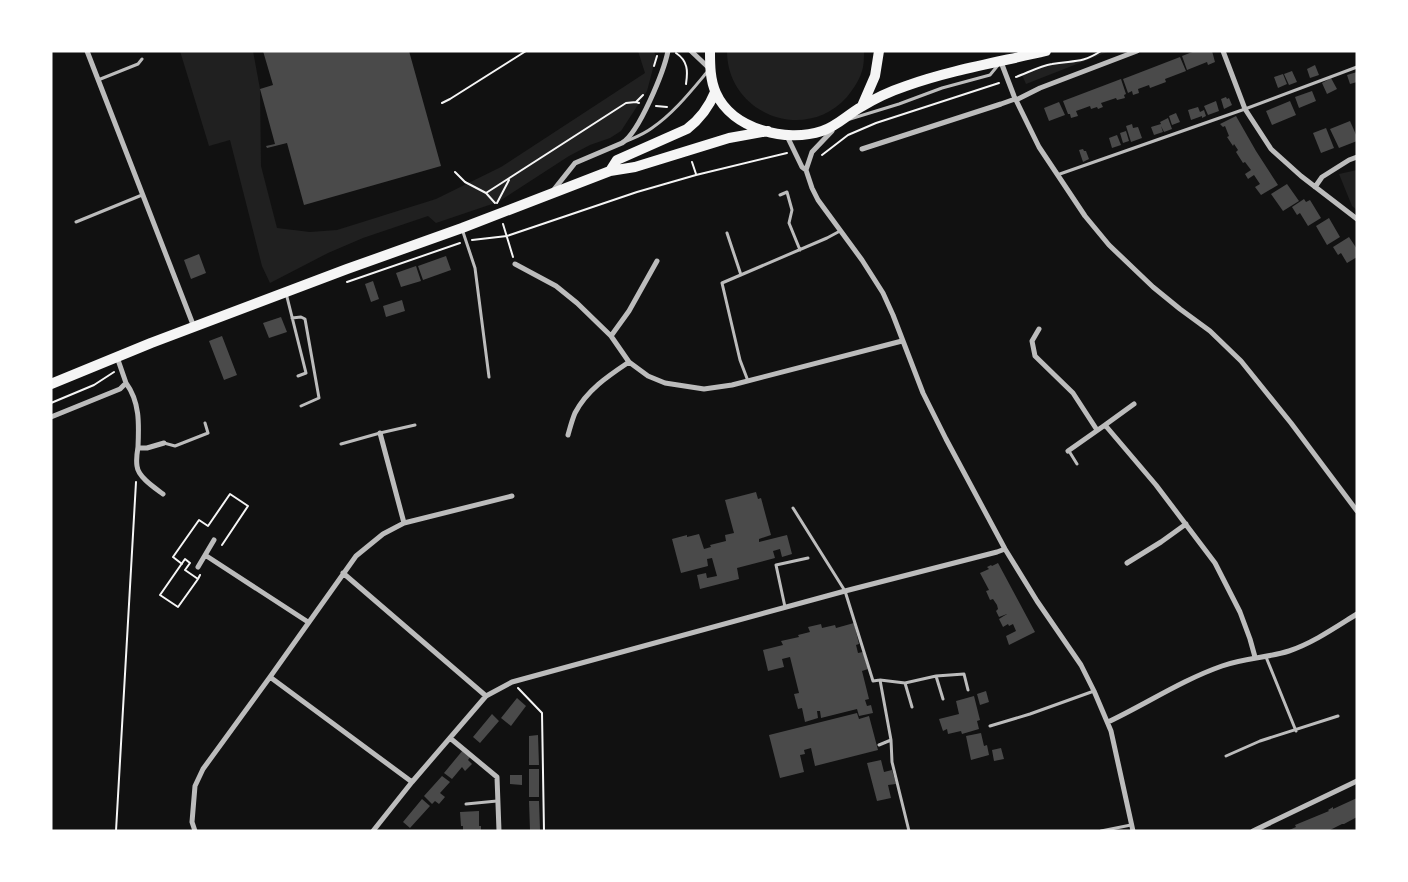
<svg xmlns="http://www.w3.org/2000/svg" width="1408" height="882" viewBox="0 0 1408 882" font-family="'PT Serif',serif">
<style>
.green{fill:#202020}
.building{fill:#4a4a4a}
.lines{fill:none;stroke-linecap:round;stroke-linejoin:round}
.path{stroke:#f5f5f5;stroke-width:2}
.service{stroke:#bcbcbc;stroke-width:3}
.minor{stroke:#bcbcbc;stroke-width:5}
.primary{stroke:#f5f5f5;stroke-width:10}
</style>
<rect width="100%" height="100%" fill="#111"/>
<path class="green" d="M180 51H253L260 89 261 166 277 228 310 232 337 230 436 199 501 167 645 73 638 51H654L656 57 647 91 621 131 610 138 590 145 569 156 498 202 436 223 428 216 363 238 328 253 270 283 262 266 230 140 209 146Z
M727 51H864C864 56 864 62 863 67 861 78 854 88 847 97 805 144 727 114 727 51Z
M1101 51H1110L1026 84 1022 75C1031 72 1041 66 1052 64 1073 59 1080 65 1101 51Z
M1357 170V210L1352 206 1339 174Z"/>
<path class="building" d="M263 51H409L441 166 304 205 287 143 267 148 266 146 275 144 260 89 273 85Z
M1195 51H1212L1215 62 1208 65 1207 62 1187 70 1182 56Z
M1180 57 1186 71 1165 79 1166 82 1150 88 1149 85 1138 89 1139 93 1133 95 1132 91 1128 93 1123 79Z
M1315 65 1319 75 1310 78 1307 69Z
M1292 71 1297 82 1289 85 1284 74Z
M1357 72V82L1350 84 1347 75Z
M1283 74 1287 84 1278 88 1274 77Z
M1331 78 1337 89 1327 94 1322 83Z
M1121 79 1126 94 1124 95 1125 98 1117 100 1116 98 1101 103 1103 107 1098 109 1097 107 1091 109 1090 106 1076 111 1078 116 1071 118 1070 114H1068L1063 101Z
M1312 91 1316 101 1299 108 1295 97Z
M1226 97 1227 99 1229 98 1232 105 1224 109 1221 99Z
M1216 101 1219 111 1208 115 1204 106Z
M1290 101 1296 115 1272 125 1266 111Z
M1059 102 1065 115 1049 121 1044 108Z
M1198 107 1200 112 1204 110 1206 116 1202 118V116L1191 120 1188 110Z
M1176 113 1180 122 1172 125 1169 116Z
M1236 116 1256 151 1278 185 1261 195 1255 187 1260 184 1254 175 1248 179 1245 174 1251 170 1245 162 1243 163 1236 152 1238 150 1234 144 1233 146 1227 137 1229 136 1225 126 1223 127 1220 124Z
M1168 118 1172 129 1164 132 1161 126 1163 132 1154 135 1151 127 1161 124 1160 122Z
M1350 121 1357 137V141L1339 148 1330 129Z
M1132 124 1133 128 1138 127 1142 138 1131 142 1126 126Z
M1326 128 1334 148 1321 153 1313 133Z
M1126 131 1129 141 1123 143 1120 133Z
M1117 135 1121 145 1112 148 1109 138Z
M1083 149 1084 151H1086L1089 159 1083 162 1079 150Z
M1287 184 1299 201 1283 211 1271 194Z
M1304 199 1306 202 1310 200 1321 218 1308 226 1300 213 1297 215 1292 207Z
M1329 218 1340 237 1327 245 1316 226Z
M1349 237 1357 249V257L1347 263 1341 253 1338 255 1333 247Z
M199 254 206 273 191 279 184 260Z
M446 256 451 270 423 280 418 266Z
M416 266 421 281 401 287 396 273Z
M373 281 379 299 371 302 365 284Z
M402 300 405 311 386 317 383 306Z
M281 317 287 332 269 338 263 323Z
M222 336 237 375 224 380 209 341Z
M756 492 758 499 761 498 771 535 759 539V542L787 535 792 554 782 557 780 549 773 551 775 558 737 568 739 579 700 589 697 575 706 573 707 578 717 576 712 558 707 559 708 566 681 573 672 539 687 535V537L699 534 704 549 711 547 710 545 726 541 725 535 734 533 725 500Z
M998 563 1035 632 1009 645 1006 636 1016 631 1013 624 1009 626 1008 624 1003 627 999 619 1007 614 999 617 996 611 998 609 997 605 993 599 990 600 986 591 989 590 980 573 989 569 987 567 991 565 992 566Z
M854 623 859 644 856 645 858 653 863 652 868 669 862 671 869 699 865 700 867 706 871 705 873 713 859 716 857 709 821 718 820 711H817L818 718 805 722 802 708 798 709 794 694 799 693 790 657 782 659 784 667 768 671 763 650 783 645 781 641 799 637 798 635 810 632 808 627 821 624 822 628 835 625 836 628Z
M986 691 989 702 980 705 977 694Z
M974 696 980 720 977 721 979 729 962 734 961 731 948 734 947 729 943 731 939 719 959 714 956 701Z
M517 698 526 706 511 726 501 718Z
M857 713 859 719 869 716 878 750 815 766 811 748 804 750 805 754 800 755 804 772 780 778 769 735Z
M492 714 499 721 480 743 473 737Z
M981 733 984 746 987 745 989 755 971 760 966 736Z
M538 735 539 765H529V736Z
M1001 748 1004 759 994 761 992 750Z
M463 750 471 756 468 760 472 764 465 771 462 767 452 779 444 773Z
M881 760 884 772 892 770 896 784 888 785 891 798 877 801 867 763Z
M529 769H539V797H529Z
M510 775H522V785L510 784Z
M442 776 450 782 440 793 445 797 439 804 435 801 432 804 424 796Z
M1357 798V817L1344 824H1342L1328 831H1287L1296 827 1295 825 1329 811 1328 810 1333 807V809Z
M422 799 430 806 410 828 403 822Z
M529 801H539L540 830H530Z
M479 811V826H481V831H463V826H461L460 812Z"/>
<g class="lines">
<path class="path" d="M676 53C688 61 688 71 686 84
M654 66 657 56
M1016 77C1027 73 1040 66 1052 64 1073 60 1081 64 1101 51
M636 102 643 95
M442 103 450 99 526 51
M656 106 667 107
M822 155 848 135 876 123 999 83
M692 162 696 174
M455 172 465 182 486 193 495 203
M486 193 626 103 636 102 639 103
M497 203 509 180
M503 224 513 257
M472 240 507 236 637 192 696 175 787 153
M347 282 460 243
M51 403 94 385 114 372
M182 564 173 557 199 520 208 526 230 494 248 506 222 545
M198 579 185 570 190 563 185 559 160 595 178 607 198 579 200 575
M518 688 542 713 544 831
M116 831 136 482"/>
<path class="service" d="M98 80 138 64 142 59
M850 119 899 104 942 88 990 75 999 64
M627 141C636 137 644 134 652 128 674 113 691 91 708 71
M1057 175 1245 109 1357 67
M780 195 787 192 792 210 789 223 800 250
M76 222 142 195
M462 229 475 268 489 377
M727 233 741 275
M286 293 306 373 298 376
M292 318 301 317 305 319 319 398 301 406
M748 381 740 360 722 283 827 238 840 231
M164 443 175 446 208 433 205 423
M341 444 380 433 415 425
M1069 451 1077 464
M793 508 845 591 873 681 880 680 905 683 936 676 964 674 968 690
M785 607 776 565 808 558
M1266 657 1296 731
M936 676 943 699
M905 683 912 707
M990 726 1030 714 1094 691
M891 740 892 762 909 831
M879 745 891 740 880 680
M1226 756 1260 741 1338 716
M466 804 497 801
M1101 831 1131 825"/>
<path class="minor" d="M87 51 194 327
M691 51 710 69
M1223 51 1245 109 1271 149 1301 176 1357 219
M1001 62 1014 96 1039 147 1085 216 1109 245 1153 287 1180 309 1210 331 1241 361 1291 423 1357 511
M1016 100 1040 88 1137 51
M787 136 802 167 806 170 812 188 818 200 862 260 883 293 893 315 923 393 946 439 1005 549 1037 601 1081 665 1094 691 1111 731 1133 831
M862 149 1001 104 1015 99
M806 170 812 152 832 131
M1315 187 1322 177 1349 160 1357 157
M552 192 575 163 622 143C639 133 664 71 668 51
M515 264 556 286 577 303 611 336 629 362 648 376 665 383 704 389 732 385 902 341
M1039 329 1032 341 1035 356 1073 393 1097 430
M611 336 629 311 657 261
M126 383C140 402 139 424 138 447 137 453 136 460 137 466 138 477 155 488 163 494
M51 417 120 389 126 383 125 380 117 357
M1105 425 1134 404
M380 433 404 523
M568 435C570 428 572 420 575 413 587 390 608 376 629 362
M138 448H147L164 443
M1068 451 1105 425 1156 485 1215 563 1240 612 1250 639 1255 657
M205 555 308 622
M1127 563 1161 542 1186 524
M198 567 214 540
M343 573 486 696
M270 677 412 782
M1108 722C1146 704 1182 680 1222 666 1244 658 1267 658 1289 651 1313 643 1336 627 1357 614
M450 738 497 777 499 831
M195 831 192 822 195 786 203 769 270 677 356 556 383 534 404 523 512 496
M373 831 412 782 486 696 512 682 845 591 997 552 1005 549
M1253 831 1357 781"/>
<path class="primary" d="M710 51C710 65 710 80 716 93 732 129 786 143 822 131 837 126 847 115 861 107 874 99 891 91 906 86 951 70 999 62 1046 51
M862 106 875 76 879 51
M610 171 617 160 687 129C700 119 709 107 715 92
M51 384 151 343 347 269 462 228 610 171 635 167 729 138 768 131"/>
</g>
<rect width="1408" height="882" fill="none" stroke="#ffffff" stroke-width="105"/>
</svg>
